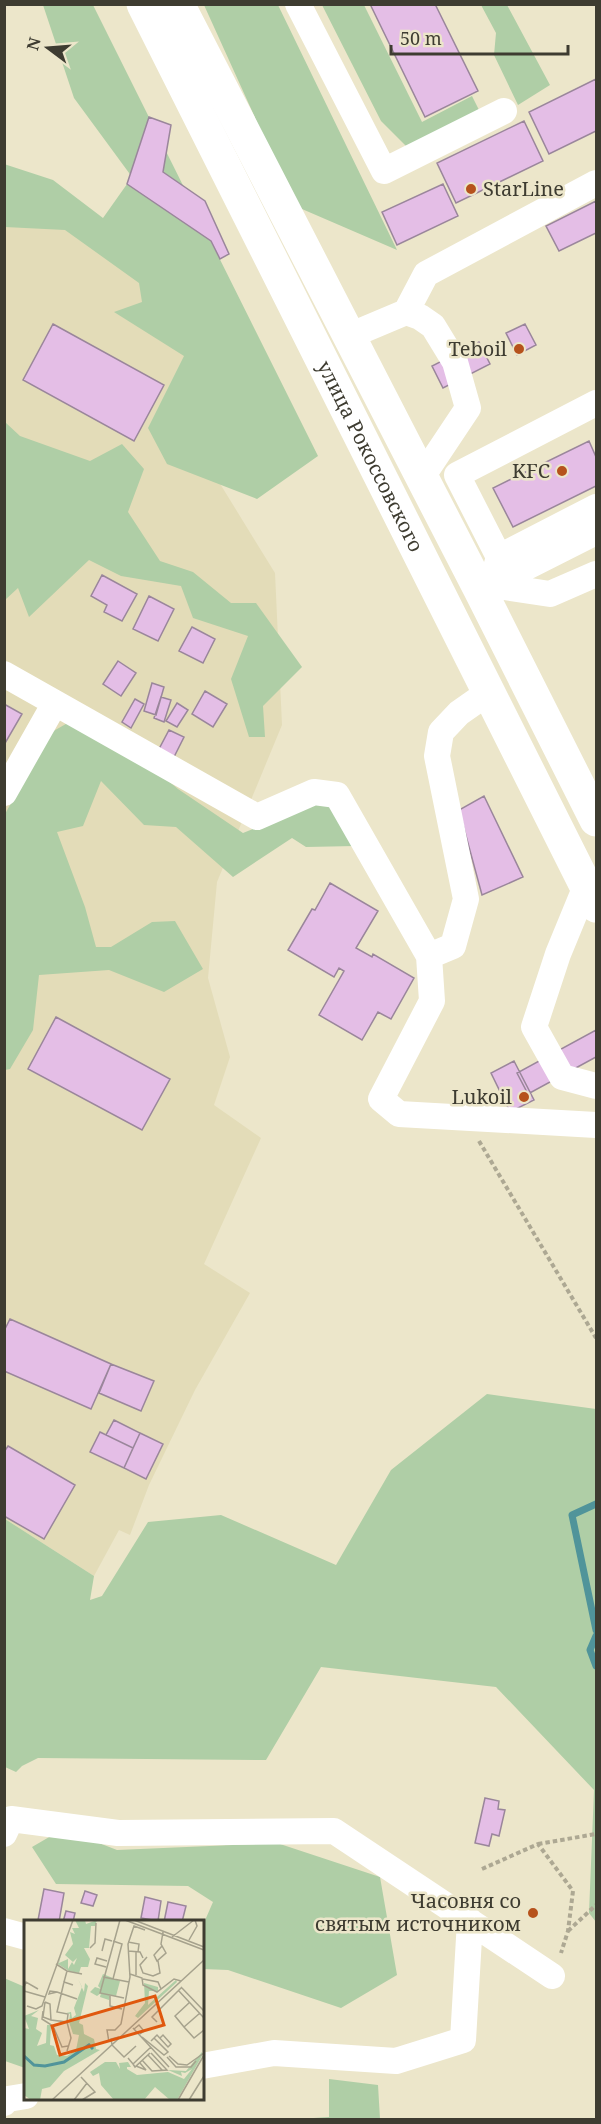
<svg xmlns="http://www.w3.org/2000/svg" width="601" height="2124" viewBox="0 0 601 2124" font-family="'Noto Serif',serif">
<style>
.built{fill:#e3dcb8}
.green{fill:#afcea6}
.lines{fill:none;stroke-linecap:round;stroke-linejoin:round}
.stream{stroke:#50949a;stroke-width:7}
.building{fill:#e4bee6;stroke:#9a869b;stroke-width:1.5}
.path{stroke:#ada893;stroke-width:4;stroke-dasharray:4.5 3;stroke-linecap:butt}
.minor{stroke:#fff;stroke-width:26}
.highway{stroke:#fff;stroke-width:33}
.poi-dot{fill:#b6521c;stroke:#ece6ca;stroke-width:2}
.labels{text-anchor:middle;stroke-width:5;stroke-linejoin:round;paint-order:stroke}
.poi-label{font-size:20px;fill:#3e3c31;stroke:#ece6ca;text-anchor:end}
.street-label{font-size:20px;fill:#3e3c31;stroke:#ece6ca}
.inset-river{fill:none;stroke:#50949a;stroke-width:3}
.inset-road{fill:none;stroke:#a6a28d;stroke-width:1.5}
.view{fill:#e0580e;fill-opacity:0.15;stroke:#e0580e;stroke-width:3}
.inset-edge{fill:none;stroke:#3e3c31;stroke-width:3}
</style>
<rect width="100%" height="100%" fill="#ece6ca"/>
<path class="built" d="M4 176 69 211 179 249 186 357 206 461 275 573 282 725 217 882 208 978 230 1057 214 1105 261 1138 204 1264 250 1293 195 1390 149 1485 130 1535 119 1530 94 1576 5 1519Z"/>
<path class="green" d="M43 5H93L318 456 257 499 167 464 148 428 184 356 114 312 142 302 139 283 65 230 5 227 4 164 53 180 103 218 132 177 74 98Z
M204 5H278L397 250 295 206Z
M322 5H364L422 122 472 96 483 118 411 151 381 121Z
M481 5H507L550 85 518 105 494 55 496 33Z
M5 422 20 436 90 461 122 444 144 469 128 512 160 561 193 572 231 603H256L302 667 263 706 265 737H249L231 679 248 636 193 618 181 586 121 576 89 560 29 617 18 588 5 600Z
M87 712 178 789 243 833 319 803 331 807 355 846 306 847 292 838 233 877 176 827 144 825 101 781 83 826 57 832 85 907 96 947H111L152 922 175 921 203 969 164 992 109 970 39 975 33 1030 10 1069 5 1070V814L50 733Z
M487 1394 596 1409V1922L589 1913 594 1790 496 1687 321 1667 266 1760 38 1758 22 1766 16 1772 5 1767V1519L94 1576 90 1600 102 1596 148 1522 221 1515 336 1565 391 1470Z
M63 1829 117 1850 277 1843 380 1877 397 1975 341 2008 228 1970 203 1969V1925L213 1902 188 1886 56 1884 32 1847Z
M4 1978 25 1987V2068L5 2061Z
M329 2079 378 2085 380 2119H298L329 2117Z"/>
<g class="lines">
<path class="stream" d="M596 1504 572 1515 596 1630
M596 1636 590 1650 596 1666"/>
</g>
<path class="building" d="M370 4H435L478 91 425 117Z
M596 79V131L549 154 529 112Z
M149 117 171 125 163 172 205 201 229 254 220 259 211 241 127 184Z
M524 121 543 161 456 203 437 163Z
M443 184 458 216 397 245 382 212Z
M596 201V233L559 251 546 226Z
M53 324 164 385 134 441 23 380Z
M525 324 536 345 517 355 506 333Z
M479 342 490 364 443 388 432 366Z
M589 441 596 457V486L513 527 493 488Z
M102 575 137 594 122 621 104 612 107 605 91 596Z
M149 596 174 609 158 641 133 629Z
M192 627 215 639 203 663 179 651Z
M118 661 136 673 121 696 103 684Z
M152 683 164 687 156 715 144 711Z
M205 691 227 704 213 727 192 714Z
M161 697 171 700 164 722 154 718Z
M135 699 144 704 131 728 122 722Z
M177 703 188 710 177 727 166 721Z
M4 704 22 714 4 745Z
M169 730 184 737 174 757 159 749Z
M484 796 523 877 482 895 459 810Z
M330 883 378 911 356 948 372 957 373 954 414 978 391 1019 378 1012 362 1040 319 1015 344 971 339 968 334 977 288 950 312 909 315 910Z
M56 1017 170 1079 142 1130 28 1069Z
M596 1030V1057L528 1094 517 1073Z
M514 1061 534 1100 510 1112 491 1073Z
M10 1319 111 1364 91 1409 4 1371V1331Z
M111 1364 154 1381 141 1411 99 1393Z
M114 1420 140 1433 133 1448 106 1435Z
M100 1432 133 1448 124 1468 90 1452Z
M140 1433 163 1444 146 1479 124 1468Z
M8 1446 75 1485 44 1539 4 1516V1452Z
M485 1798 499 1801 498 1809 505 1810 499 1836 492 1834 489 1846 475 1843Z
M44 1889 64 1893 59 1922 38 1920Z
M85 1891 97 1895 93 1906 81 1903Z
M145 1897 161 1901 158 1921 141 1918Z
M168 1902 186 1906 182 1922H164Z
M66 1911 75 1913 73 1922H63Z"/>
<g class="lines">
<path class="path" d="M479 1141 596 1338
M538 1844 596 1834
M482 1869 538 1844 573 1891 568 1931 561 1953
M568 1931 596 1905"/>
<path class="minor" d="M298 4 384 171 504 111
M406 312 426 274 596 183
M349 336 406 312 420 317 433 326 455 362 468 408 422 477
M596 403 457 475 499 557 491 585 550 594 596 574
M499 557 596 507
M487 587 596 532
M4 674 257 817 314 792 337 795 429 956 432 1001 381 1099 399 1114 596 1125
M4 793 55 703
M586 886 558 954 534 1027 562 1077 596 1086
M429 956 453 946 466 899 437 756 441 732 459 713 489 692
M4 1834 11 1819 118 1833 334 1831 552 1976
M4 1931 26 1937
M202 2066 274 2053 396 2061 463 2040 470 1921
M4 2103 8 2099 26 2096"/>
<g class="highway">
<path id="s1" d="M143 4 596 906"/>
<path d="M178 4 480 590 596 820"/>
</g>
</g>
<g class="poi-dot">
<circle cx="471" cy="189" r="6"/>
<circle cx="519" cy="349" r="6"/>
<circle cx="562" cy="471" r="6"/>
<circle cx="524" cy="1097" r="6"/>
<circle cx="533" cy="1913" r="6"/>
</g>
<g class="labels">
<g class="poi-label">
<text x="483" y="196" text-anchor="start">StarLine</text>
<text x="507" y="356">Teboil</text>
<text x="550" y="478">KFC</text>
<text x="512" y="1104">Lukoil</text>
<text x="521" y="1908">Часовня со<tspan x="521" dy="23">святым источником</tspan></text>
</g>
<g class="street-label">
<text dy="7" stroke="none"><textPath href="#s1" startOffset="506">улица Рокоссовского</textPath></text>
</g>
</g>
<g transform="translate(24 1920)">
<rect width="180" height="180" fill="#ece6ca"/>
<path d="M51 0H61L62 4 73 0 71 6H67L65 28H60L66 39 64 47H57L55 53 45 51 34 44 38 31 35 43 44 39V49L48 42 50 45 53 38 49 42 41 35 49 24 46 12 51 14 48 8H55ZM79 54 96 61 92 76 86 75 85 80 76 77 77 73 73 76 66 72 71 67 77 69 74 66ZM54 59 60 72 61 63 64 66 55 103 59 105 60 114 70 119 72 129 76 130 40 151 26 167 18 169 16 180H7L0 175V108L5 109 0 96 15 90 7 96 14 98 12 109 18 113 13 126 22 123 23 105H27L26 125 30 126 33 135 43 136 52 130 55 115 49 114 45 102 46 94 42 93 47 92 48 98 52 95 50 88 58 67ZM152 60 153 62 114 98 111 96 121 83 120 63 134 67V71H125L124 85ZM178 132V136L153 180H146L131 167 120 180H90L77 165 75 153 69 156 66 152 81 142H92L96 149 95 143 104 142 107 147H103V149L113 155 144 152 160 159 168 149 161 153 157 152 158 156 144 150 162 151Z" fill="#afcea6"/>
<path class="inset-river" d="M0 136 10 145 21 146 40 142 65 125 69 129"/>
<path class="inset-road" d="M96 0 76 73 100 78M101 0 180 30M110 0 180 27M148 17 170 0M165 20 173 6 171 0M89 21 98 24 89 59M104 22 115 24 114 32M138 26 130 35 133 41 142 33 137 24 139 12M66 28 71 23 72 3M78 31 81 19 88 21M104 31 116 32 119 38M112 31V55M123 37 116 45 119 53 129 56 136 53 134 41M32 44 43 51 58 54M82 47 71 44 73 38 83 41M43 51 40 62 49 65M106 54 118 58 119 65 133 72 150 59 157 61M79 57 105 62M119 59 134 62 137 69M40 62 33 92 44 94 43 102M0 67 2 62 14 69M157 67 180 91M154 70 180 98M0 71 21 77M33 72 25 74 26 71 33 72 53 79M86 76V86L98 89M21 82 26 84 27 100 43 102 47 118 43 131M21 82 19 97 27 100M3 86 12 89 18 86 49 0M19 91 18 99 29 106 38 127 44 126M176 93 160 107 170 118 180 110M133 102 128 97 158 67M160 107 151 96 166 82M109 108 145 147M110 109 115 105 120 111 116 114M95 117 87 119 88 125 100 137 112 126M118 117 140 135 144 132 130 118 127 121M130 118 133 115 144 127 147 124 139 115 136 118M85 122 83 110H91L97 104 106 57 104 24 110 6 121 10M124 135 138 150M145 136 154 144 163 145 180 133M143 137 152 147H167L172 141M104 138 109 144 127 127M118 140 128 151 143 150 127 133M109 144 111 147 126 133M112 146 122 150 116 143M57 157 71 172 58 180M28 180 180 40M50 180 63 163M154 180 180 135M165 180 180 156"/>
<path class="view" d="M131 76 140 105 36 135 28 106Z"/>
<rect width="180" height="180" class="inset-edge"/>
</g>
<rect width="601" height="2124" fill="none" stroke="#3e3c31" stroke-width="12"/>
<g transform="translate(48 48) rotate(286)" stroke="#ece6ca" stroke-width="4.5" paint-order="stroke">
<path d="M0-4.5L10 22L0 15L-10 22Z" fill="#3e3c31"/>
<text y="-9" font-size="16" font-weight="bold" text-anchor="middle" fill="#3e3c31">N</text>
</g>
<path d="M391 45v9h177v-9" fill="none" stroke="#3e3c31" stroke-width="3"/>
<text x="400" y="45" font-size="18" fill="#3e3c31" stroke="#ece6ca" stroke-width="4.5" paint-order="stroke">50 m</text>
</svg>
